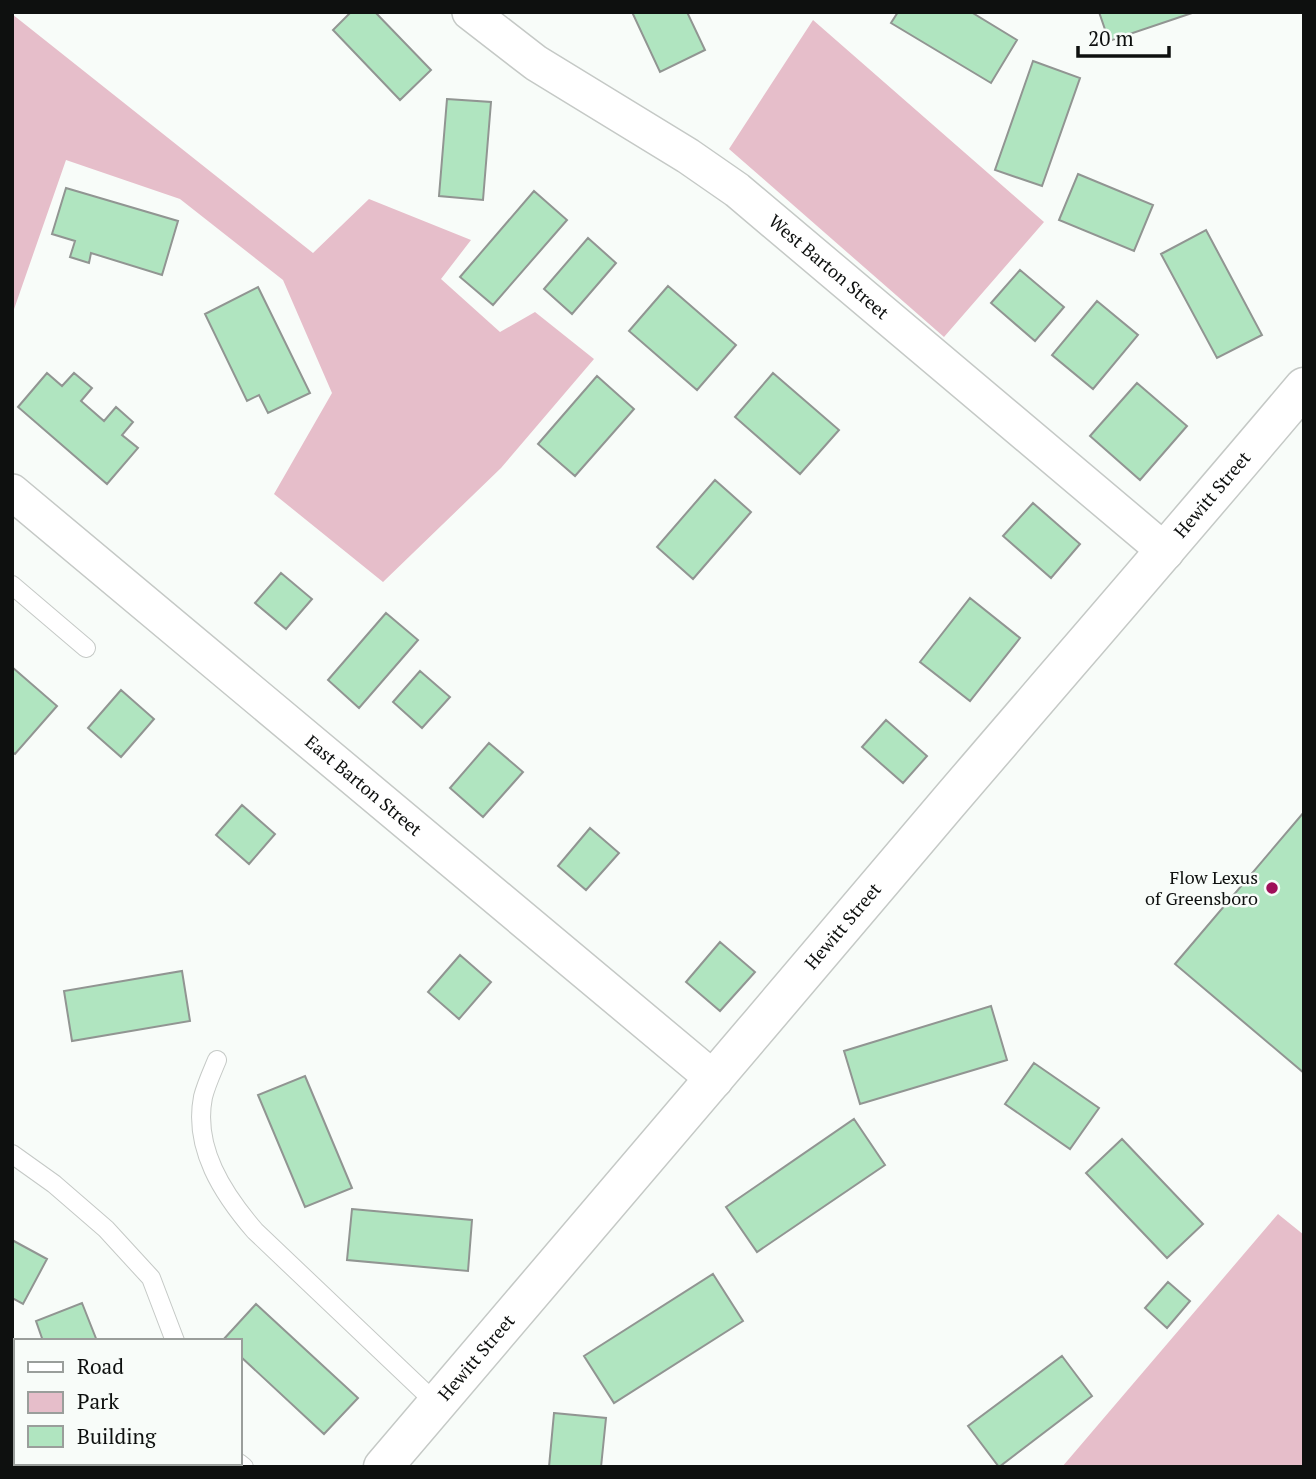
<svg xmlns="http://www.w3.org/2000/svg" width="1316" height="1479" viewBox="0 0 1316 1479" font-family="'PT Serif',serif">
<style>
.green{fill:#e6beca}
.building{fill:#b0e5c0;stroke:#919592;stroke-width:2}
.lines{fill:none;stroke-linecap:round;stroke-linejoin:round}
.service-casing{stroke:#c5c9c6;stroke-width:20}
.minor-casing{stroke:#c5c9c6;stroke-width:38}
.tertiary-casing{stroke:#c5c9c6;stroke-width:41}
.service{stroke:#fff;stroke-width:18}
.minor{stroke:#fff;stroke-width:35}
.tertiary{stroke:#fff;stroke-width:38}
.poi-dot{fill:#9f0f59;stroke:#f8fcf9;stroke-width:2.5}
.labels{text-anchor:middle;stroke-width:5;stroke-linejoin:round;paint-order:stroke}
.street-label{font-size:18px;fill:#0e100f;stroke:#f8fcf9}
.poi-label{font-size:18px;fill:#0e100f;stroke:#f8fcf9;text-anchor:end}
</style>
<rect width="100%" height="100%" fill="#f8fcf9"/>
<path class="green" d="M12 14 313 253 369 199 471 240 441 279 500 332 535 312 594 359 501 468 383 582 274 494 332 393 283 280 180 199 66 160 12 315Z
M813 20 1044 222 944 337 729 149Z
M1278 1214 1304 1235V1467H1062Z"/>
<path class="building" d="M351 12H375L431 70 400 100 333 30Z
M632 12H687L705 50 660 72Z
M898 12H971L1017 40 991 83 891 23Z
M1099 12H1195L1109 41Z
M1033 61 1080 78 1042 186 995 170Z
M447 99 491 102 483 200 439 196Z
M1078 174 1153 205 1134 251 1059 220Z
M66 188 178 221 162 275 91 253 89 263 70 257 75 241 52 234Z
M534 191 567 220 493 305 460 277Z
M1206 230 1262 335 1217 358 1161 254Z
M588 238 616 263 572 314 544 289Z
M1020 270 1064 307 1035 341 991 303Z
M668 286 736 345 697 390 629 331Z
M258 287 310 393 268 413 259 395 247 401 205 314Z
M1097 301 1138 335 1093 389 1052 355Z
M47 373 62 386 74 373 92 388 81 401 104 421 116 407 133 422 122 435 138 448 107 484 18 407Z
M773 373 839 430 800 474 735 417Z
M597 376 634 409 575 476 538 444Z
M1137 383 1187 426 1140 480 1090 436Z
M715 480 751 512 693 579 657 547Z
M1033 503 1080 544 1051 578 1003 536Z
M281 573 312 599 286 629 255 603Z
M970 598 1020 638 970 701 920 662Z
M386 613 418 640 359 708 328 680Z
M12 667 57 706 15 754 12 752Z
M420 671 450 697 422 728 393 702Z
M121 690 154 719 121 757 88 728Z
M886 720 927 756 903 783 862 747Z
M489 743 523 772 483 817 450 788Z
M242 805 275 834 249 864 216 835Z
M1304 812V1073L1175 964Z
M590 828 619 853 586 890 558 866Z
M720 942 755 972 720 1011 686 982Z
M460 955 491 982 459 1019 428 992Z
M182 971 190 1021 72 1041 64 991Z
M991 1006 1007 1060 860 1104 844 1051Z
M1034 1063 1099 1108 1070 1149 1005 1104Z
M305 1076 352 1188 305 1207 258 1095Z
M854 1119 885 1165 757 1252 726 1207Z
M1122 1139 1203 1224 1167 1258 1086 1173Z
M352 1209 472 1220 468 1271 347 1260Z
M12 1240 47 1259 23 1304 12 1298Z
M713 1274 743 1321 614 1403 584 1356Z
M1168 1282 1190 1301 1167 1328 1145 1308Z
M82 1303 97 1341H43L36 1321Z
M256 1304 358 1398 324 1434 240 1356V1341L223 1340Z
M1062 1356 1092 1396 999 1467 968 1426Z
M554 1413 606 1418 601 1467H549Z"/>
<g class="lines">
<defs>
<path id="service" d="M12 585 86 648
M217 1060C212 1072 206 1085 203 1097 193 1148 223 1194 255 1231L437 1404
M12 1154 54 1184 106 1229 151 1278 175 1341
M239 1463 244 1467"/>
<g id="minor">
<path id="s1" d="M470 12 536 63 688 156 737 190 1166 552"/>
<path id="s2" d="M12 492 715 1080"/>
</g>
<g id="tertiary">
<path id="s3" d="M383 1467C572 1247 759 1025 947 804 1066 665 1186 527 1304 387"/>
</g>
</defs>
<use href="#service" class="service-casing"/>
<use href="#minor" class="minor-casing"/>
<use href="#tertiary" class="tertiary-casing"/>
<use href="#service" class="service"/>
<use href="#minor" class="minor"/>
<use href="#tertiary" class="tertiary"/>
</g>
<circle class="poi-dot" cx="1272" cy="888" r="7"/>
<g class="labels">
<g class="street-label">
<text dy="6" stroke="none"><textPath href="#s1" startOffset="441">West Barton Street</textPath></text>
<text dy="6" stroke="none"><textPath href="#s3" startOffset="1278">Hewitt Street</textPath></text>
<text dy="6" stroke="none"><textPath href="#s2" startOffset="458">East Barton Street</textPath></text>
<text dy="6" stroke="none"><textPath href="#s3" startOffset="710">Hewitt Street</textPath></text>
<text dy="6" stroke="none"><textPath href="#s3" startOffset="144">Hewitt Street</textPath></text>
</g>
<g class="poi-label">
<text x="1258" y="884">Flow Lexus<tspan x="1258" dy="21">of Greensboro</tspan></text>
</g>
</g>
<rect width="1316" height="1479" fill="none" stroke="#0e100f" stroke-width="28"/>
<rect x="14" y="1339" width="228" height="126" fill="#f8fcf9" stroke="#9a9e9b" stroke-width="2"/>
<rect x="28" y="1362" width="35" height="10" fill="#ffffff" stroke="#9a9e9b" stroke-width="2"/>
<text x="77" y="1374" font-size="21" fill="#0e100f">Road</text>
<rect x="28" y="1392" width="35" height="21" fill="#e6beca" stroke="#9a9e9b" stroke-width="2"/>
<text x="77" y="1409" font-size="21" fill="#0e100f">Park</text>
<rect x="28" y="1426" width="35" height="21" fill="#b0e5c0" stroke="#9a9e9b" stroke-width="2"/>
<text x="77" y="1444" font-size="21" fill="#0e100f">Building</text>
<path d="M1078 46v10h91v-10" fill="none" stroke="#0e100f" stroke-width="3.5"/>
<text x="1088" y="46" font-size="21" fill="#0e100f" stroke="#f8fcf9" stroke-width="5" paint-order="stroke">20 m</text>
</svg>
